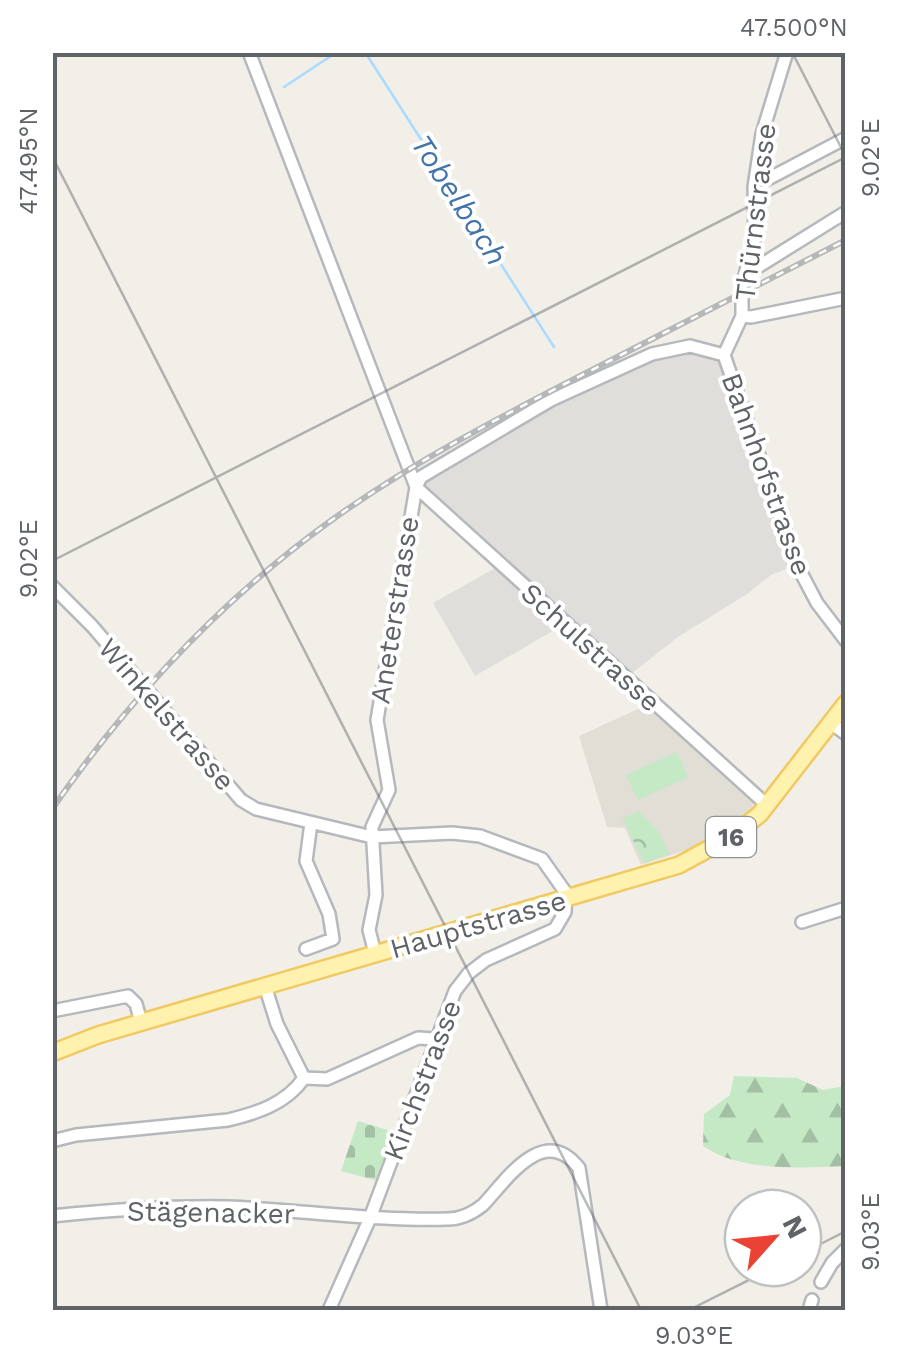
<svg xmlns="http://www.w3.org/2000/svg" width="898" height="1363" viewBox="0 0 898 1363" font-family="'Work Sans',sans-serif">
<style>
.industrial{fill:#e0deda}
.education{fill:#e1ded6}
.grass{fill:#c5e8c5}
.forest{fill:url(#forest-firs)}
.cemetery{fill:url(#cemetery-stones)}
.park{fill:url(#park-crowns)}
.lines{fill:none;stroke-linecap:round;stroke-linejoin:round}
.stream{stroke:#aadaff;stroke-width:2.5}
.minor-casing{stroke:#b5b8bc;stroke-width:16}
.major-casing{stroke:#f2c960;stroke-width:20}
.minor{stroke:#fff;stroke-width:11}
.major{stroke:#fff2af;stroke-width:15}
.rail-casing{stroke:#b6b7b8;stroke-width:6}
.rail{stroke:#fff;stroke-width:2.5;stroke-dasharray:8;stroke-linecap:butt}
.ticks{fill:none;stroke:#5f6368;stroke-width:2.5;stroke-opacity:0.45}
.labels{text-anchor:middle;stroke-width:8;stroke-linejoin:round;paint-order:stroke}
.shield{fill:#fff;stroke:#8f9295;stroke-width:2.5}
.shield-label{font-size:25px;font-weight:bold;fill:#5f6368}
.street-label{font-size:28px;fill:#5f6368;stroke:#fff}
.water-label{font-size:30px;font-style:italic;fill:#4174aa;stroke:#fff}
.neatline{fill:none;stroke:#5f6368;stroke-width:4}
.ticks-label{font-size:25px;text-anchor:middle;fill:#5f6368}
</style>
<defs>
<pattern id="forest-firs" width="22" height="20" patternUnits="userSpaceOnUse" patternTransform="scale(2.5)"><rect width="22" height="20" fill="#c5e8c5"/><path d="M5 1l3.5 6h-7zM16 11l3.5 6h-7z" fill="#a3c0a4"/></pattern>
<pattern id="cemetery-stones" width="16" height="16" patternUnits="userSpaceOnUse" patternTransform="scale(2.5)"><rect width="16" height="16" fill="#c5e8c5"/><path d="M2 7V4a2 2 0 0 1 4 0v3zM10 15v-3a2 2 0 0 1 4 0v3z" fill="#a3c0a4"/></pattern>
<pattern id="park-crowns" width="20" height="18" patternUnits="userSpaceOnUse" patternTransform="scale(2.5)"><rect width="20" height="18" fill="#c5e8c5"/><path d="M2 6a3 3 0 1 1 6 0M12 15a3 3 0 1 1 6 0" fill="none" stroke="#a3c0a4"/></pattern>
</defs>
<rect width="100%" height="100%" fill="#f1efe8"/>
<path class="industrial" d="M672 348 724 355 797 565 771 575 747 594 678 637 626 678 425 497 422 477 488 436Z
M497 567 563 625 475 676 433 603Z"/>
<path class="education" d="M649 704 753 800 754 810 704 844 641 865 625 828 607 827 579 736Z"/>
<path class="grass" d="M677 752 688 777 638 800 626 775Z"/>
<path class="forest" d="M734 1076 797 1078 823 1090 845 1086V1166C800 1168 741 1172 703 1146L704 1114 730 1095Z"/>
<path class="cemetery" d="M358 1121 394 1132 395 1137 378 1181 341 1171Z"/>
<path class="park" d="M639 811 659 832 670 854 645 863 622 819Z"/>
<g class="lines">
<path class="stream" d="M365 52 554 347
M284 87 337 52"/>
<defs>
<path id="minor" d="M249 52 416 487 377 720 389 790 372 827 376 895 369 930 375 953
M756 180 768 179 846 138
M748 273 846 212
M846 298 751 317 742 316 724 355 797 565 817 603 846 641
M742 316V287L755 237 754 187 762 134 787 52
M416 487 768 806
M416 487 421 477 551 400 652 354 690 346 724 355
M52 586 92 626 241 800 256 809 372 837 452 833 480 836 542 859 566 893 565 912 555 929 486 960 469 973 455 991 370 1218 329 1310
M831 723 846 734
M802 922 846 908
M306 949 333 939 329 914 306 861 311 823
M265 986 277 1024 304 1078 327 1079 418 1038 435 1039
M52 1011 128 996 136 1004 141 1022
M52 1141 76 1135 228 1120C257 1113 286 1104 304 1078
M52 1216C111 1210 169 1206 228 1207 301 1210 374 1221 448 1219 461 1219 473 1213 483 1205 505 1182 543 1122 579 1168L601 1310
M821 1282 832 1263 846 1249
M809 1310 812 1300"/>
<path id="major" d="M52 1053 98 1035 679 865 732 836 760 814 846 703"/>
</defs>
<use href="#minor" class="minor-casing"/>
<use href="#major" class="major-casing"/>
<use href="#minor" class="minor"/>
<use href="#major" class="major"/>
<defs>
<path id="rail" d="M52 809C129 699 220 601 329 522 411 463 500 417 590 371 675 327 760 284 846 240"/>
</defs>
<use href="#rail" class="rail-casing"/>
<use href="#rail" class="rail"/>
</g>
<path class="ticks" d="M792 52 846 157M52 156 641 1310M52 561 846 157M803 1253 846 1231M689 1310 773 1268"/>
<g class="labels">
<rect class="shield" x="706" y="817" width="50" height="40" rx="8"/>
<g class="shield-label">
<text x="731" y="846">16</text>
</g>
<g class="street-label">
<text transform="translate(755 212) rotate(-83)" y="10">Thürnstrasse</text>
<text transform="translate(767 474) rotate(70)" y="10">Bahnhofstrasse</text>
<text transform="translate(394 610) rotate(-81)" y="10">Aneterstrasse</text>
<text transform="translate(591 647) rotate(42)" y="10">Schulstrasse</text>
<text transform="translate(167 714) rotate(49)" y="10">Winkelstrasse</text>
<text transform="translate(478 924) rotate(-16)" y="10">Hauptstrasse</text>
<text transform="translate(422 1080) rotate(-69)" y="10">Kirchstrasse</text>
<text transform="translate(211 1212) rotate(1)" y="10">Stägenacker</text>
</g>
<g class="water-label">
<text transform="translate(459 200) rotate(57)" y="10">Tobelbach</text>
</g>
</g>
<rect width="898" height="1363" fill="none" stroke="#ffffff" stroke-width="110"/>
<g transform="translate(773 1238) rotate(63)"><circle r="48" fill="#ffffff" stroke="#bfc1c3" stroke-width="2.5"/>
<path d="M0-8L18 38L0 25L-18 38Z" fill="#ea4335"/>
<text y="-15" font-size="28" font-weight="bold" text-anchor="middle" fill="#5f6368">N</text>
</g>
<rect x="55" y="55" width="788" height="1253" class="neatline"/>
<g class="ticks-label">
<text x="794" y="36">47.500°N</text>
<text transform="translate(870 158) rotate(-90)" y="9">9.02°E</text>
<text transform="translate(28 161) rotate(-90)" y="9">47.495°N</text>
<text transform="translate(28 559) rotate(-90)" y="9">9.02°E</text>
<text transform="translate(870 1232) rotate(-90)" y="9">9.03°E</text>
<text x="694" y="1344">9.03°E</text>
</g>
</svg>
